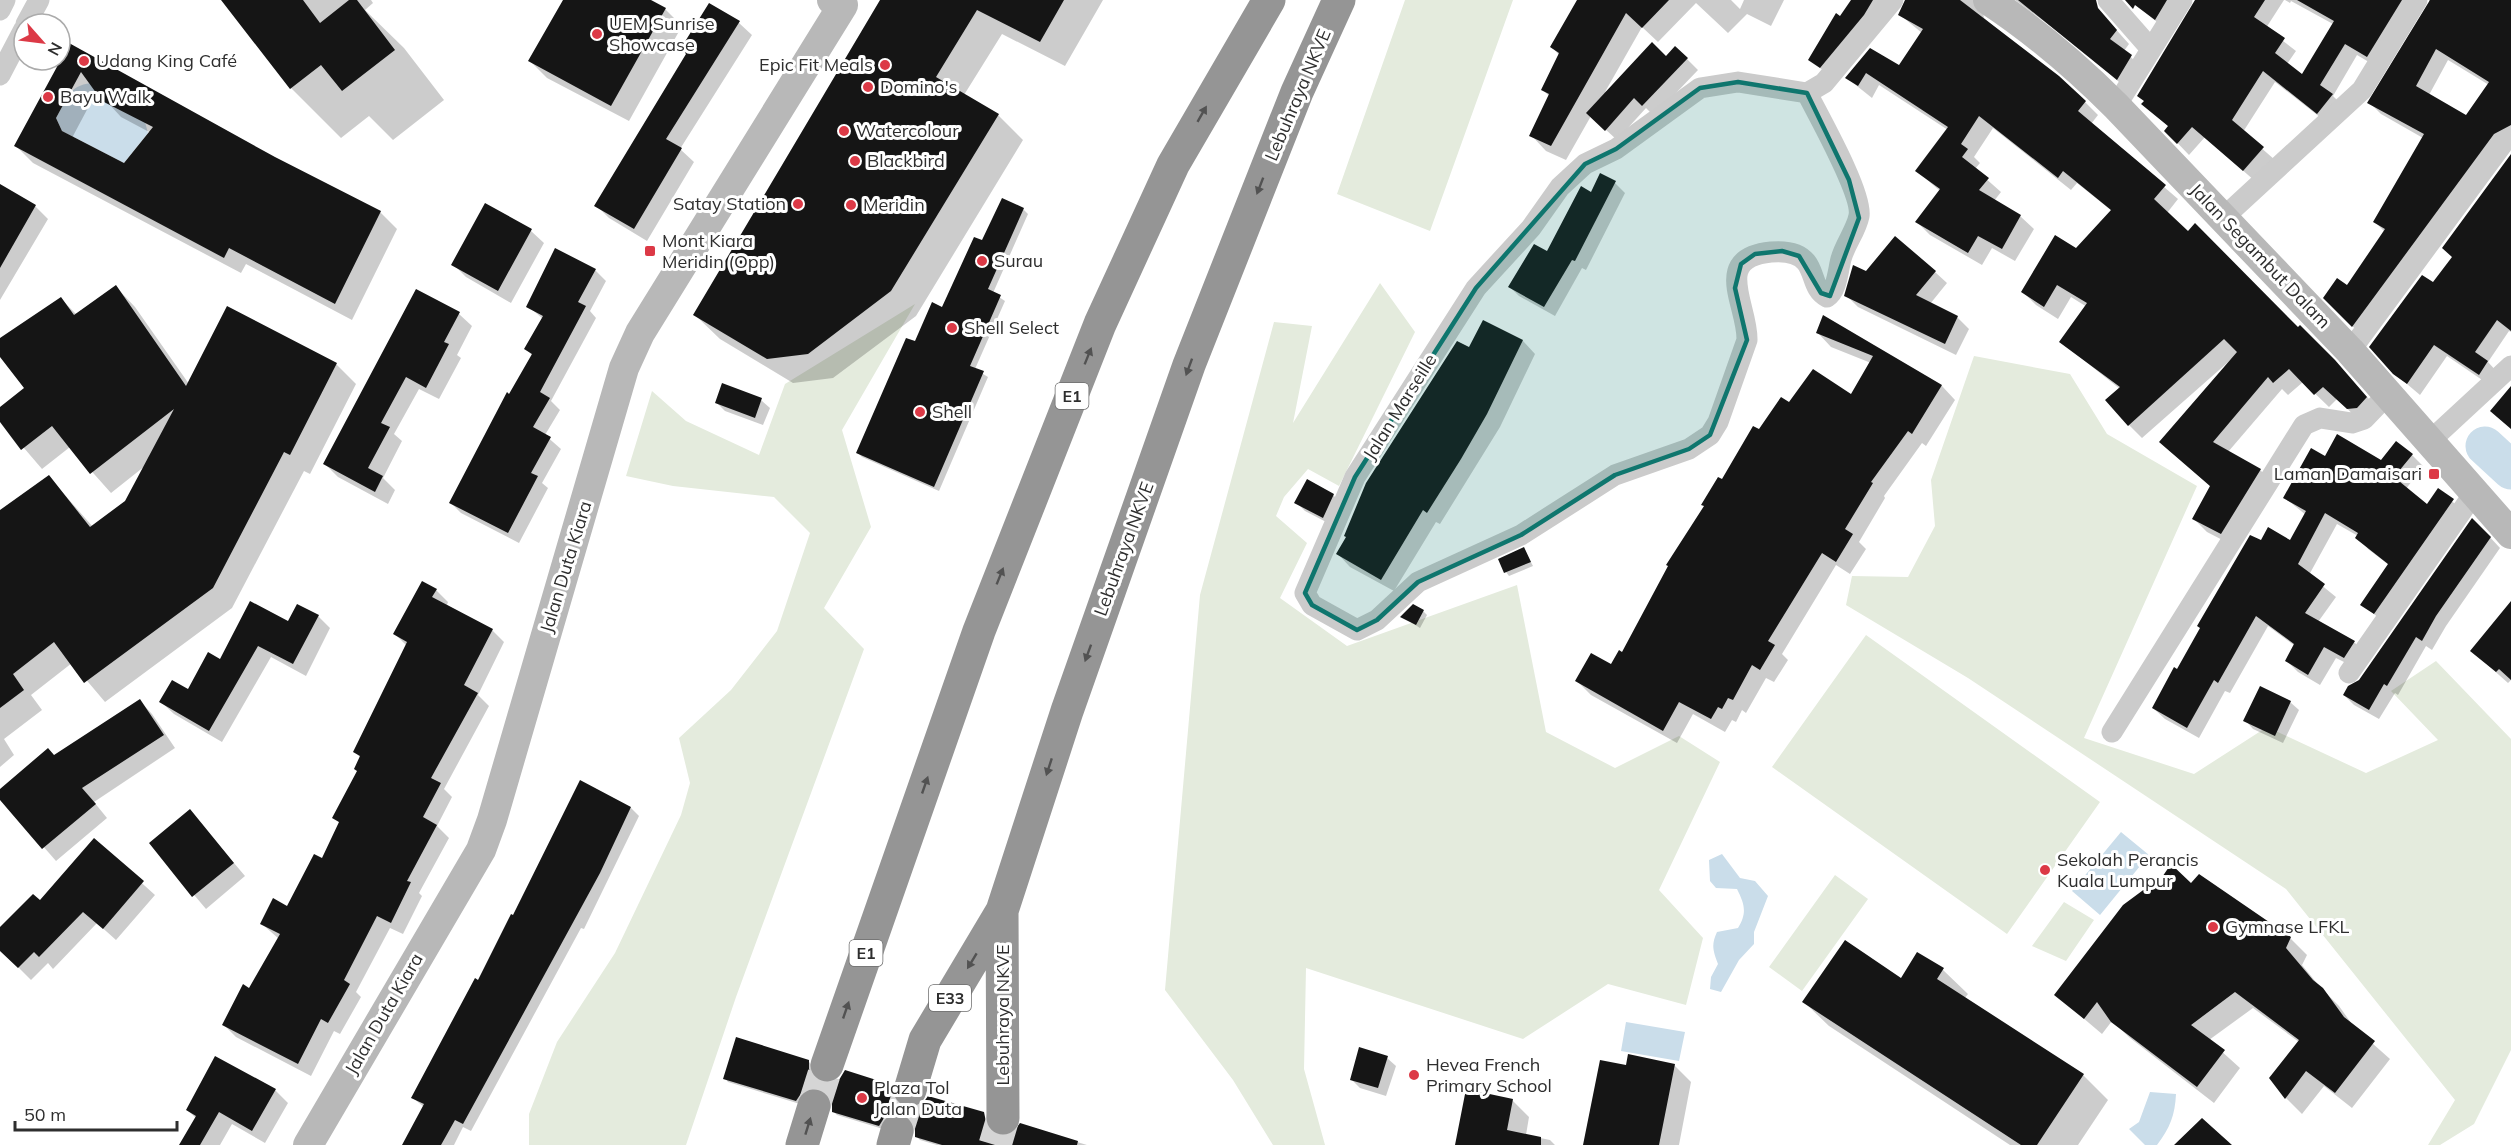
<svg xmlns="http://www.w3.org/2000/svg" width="2511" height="1145" viewBox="0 0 2511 1145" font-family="Mulish,sans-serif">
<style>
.green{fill:#e4ebdd}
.water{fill:#caddea}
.shadow{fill:#0003;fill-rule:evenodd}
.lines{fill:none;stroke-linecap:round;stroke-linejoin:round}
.river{stroke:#caddea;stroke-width:39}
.building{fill:#151515;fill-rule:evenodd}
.highway-tunnel{stroke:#d5d5d5;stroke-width:33;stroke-dasharray:33 16;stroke-linecap:butt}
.street{stroke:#cbcbcb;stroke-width:21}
.secondary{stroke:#b8b8b8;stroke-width:30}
.highway{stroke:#959595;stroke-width:33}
.oneway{fill:#525252}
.marked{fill:#0f766e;fill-opacity:0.2;stroke:#0f766e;stroke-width:4.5;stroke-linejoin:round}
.poi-dot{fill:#dc3946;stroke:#fff;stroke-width:2}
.labels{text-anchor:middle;stroke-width:6;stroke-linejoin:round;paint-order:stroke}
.shield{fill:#fff;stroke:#6d6d6d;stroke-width:1.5}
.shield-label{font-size:16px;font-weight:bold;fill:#2e2e2e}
.poi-label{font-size:18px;fill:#2e2e2e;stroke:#fff;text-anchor:start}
.street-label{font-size:18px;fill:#2e2e2e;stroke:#fff}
</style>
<rect width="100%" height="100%" fill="#fff"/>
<path class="green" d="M1405 0H1513L1430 231 1337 194Z
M1380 283 1415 332 1339 486 1308 469 1284 497 1276 516 1307 543 1280 598 1347 646 1517 585 1546 732 1615 768 1679 736 1720 762 1659 890 1703 938 1686 1005 1608 984 1523 1039 1306 968 1304 1069 1325 1145H1273L1233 1080 1165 990 1200 595 1274 322 1312 326 1293 423Z
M915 304 842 430 871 527 824 608 864 649 736 997 686 1145H529V1114L557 1042 615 953 681 815 690 783 679 738 731 690 777 631 810 533 774 497 673 486 626 476 652 391 686 421 759 455 785 384Z
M1974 356 2070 374 2107 434 2197 486 2084 738 2194 774 2267 727 2366 773 2438 740 2391 691 2436 661 2511 739V1050L2474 1124 2440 1145H2428L2455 1100 2286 889 1968 678 1846 605 1852 576 1908 577 1935 526 1931 480Z
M1866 635 2100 802 2007 934 1772 767Z
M1835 875 1868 899 1802 991 1769 967Z
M2064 902 2094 920 2066 961 2032 946Z"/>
<path class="water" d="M91 83C109 111 119 107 145 122L148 133 124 163 62 131 56 118C67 99 68 86 91 83Z
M2121 832 2149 855 2100 915 2072 891Z
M1722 854 1740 878 1755 881 1768 896 1754 932V944L1739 960 1721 992 1710 989 1711 977 1718 964C1713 951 1711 945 1717 932L1738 928C1747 913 1745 905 1737 889L1716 888 1710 881 1709 860Z
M1626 1022 1685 1032 1679 1061 1621 1051Z
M2150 1092 2176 1094C2175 1115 2170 1128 2157 1145H2145L2129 1129 2139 1122Z"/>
<path class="shadow" d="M223 0H371L373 3 365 10 404 48 444 100 393 140 369 116 341 138 291 88Z
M565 0H648L665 9 682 26 629 121 547 78 530 61Z
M882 0H1103L1065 66 1002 34 964 95 998 115 1023 140 916 316 833 378 793 383 720 339 695 315Z
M1579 0H1731L1740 9 1744 0H1784L1771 26 1747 14 1728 33 1696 3 1658 42 1642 27 1605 92 1666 58 1687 59 1698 70 1654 116 1646 108 1617 140 1591 116 1566 160 1546 151 1531 135 1550 97 1542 89 1559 55 1552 47Z
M1853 0H1893L1829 75 1810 60Z
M1906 0H1992L1983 12 1984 18 2085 102 2098 115 2091 124 2178 199 2167 213 2348 376 2380 411 2361 422 2337 399 2329 407 2303 382 2288 395 2282 389 2228 452 2260 470 2274 483 2234 546 2207 532 2194 519 2211 487 2161 442 2235 356 2142 438 2129 425 2120 389 2061 342 2087 307 2071 297 2058 319 2036 305 2023 292 2076 250 2112 211 2077 183 2071 190 1993 128 1974 157 1980 163 1975 169 2001 192 1994 201 2020 216 2034 229 2015 261 1992 248 1982 265 1930 235 1917 222 1940 191 1917 171 1948 130 1879 85 1872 98 1847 78 1870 50 1899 67 1922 33 1899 14Z
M2015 0H2088L2095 6 2129 44 2124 51 2145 70 2131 92 2064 36Z
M2130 0H2185L2168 31Z
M2200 0H2284L2266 28 2296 51 2287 64 2302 76 2333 24 2291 1 2290 3 2285 0H2427L2379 68 2357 55 2333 96 2344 107 2330 125 2275 82 2243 132 2275 160 2256 182 2205 137 2189 155 2166 131 2169 127 2143 104Z
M2429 0H2511V143L2364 338 2325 298 2347 287 2385 232 2374 221 2423 138 2381 114 2369 102 2429 7ZM2448 60 2489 85 2467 117 2429 95Z
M709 5 739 23 752 35 680 149 694 162 647 241 609 218 596 205 688 54Z
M60 40 274 158 380 212 397 229 352 320 246 264 241 273 33 163 16 146 67 51ZM97 91 121 117 151 133 124 165 74 139 73 136Z
M2511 157V332L2509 331 2488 362 2499 374 2491 386 2447 356 2420 395 2394 373 2433 284 2453 258Z
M1601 175 1615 183 1625 193 1586 270 1582 268 1555 316 1519 296 1509 286 1548 253 1592 194Z
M0 197 35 206 48 219 0 300Z
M486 205 531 231 544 243 511 303 466 277 453 264Z
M1023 209 1028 214 993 293 1005 301 975 369 988 377 939 491 862 457 858 453 916 343 943 309 983 242Z
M595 270 606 281 590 311 596 318 551 401 560 410 545 435 561 449 542 483 548 488 519 543 461 513 450 502 533 356 526 349 543 319 528 306Z
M1935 272 1947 283 1930 304 1957 317 1969 329 1956 355 1858 307 1846 295 1866 273Z
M116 287 135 307 189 384 228 308 336 364 356 384 310 474 304 471 232 608 105 702 72 663 31 695 42 710 4 739 14 755 0 767V512L49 477 93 527 126 502 145 466 111 493 70 447 42 469 0 420V409L26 388 0 355V340L61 299 77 315Z
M417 291 459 314 472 326 457 355 461 358 439 399 419 389 394 434 402 441 383 478 395 490 388 504 338 477 325 464Z
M1824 317 1942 386 1955 400 1926 446 1922 443 1884 496 1885 498 1859 542 1866 549 1850 574 1836 565 1782 654 1788 660 1774 682 1766 678 1746 713 1742 710 1736 722 1732 720 1725 732 1693 714 1677 743 1591 695 1577 681 1612 666 1623 654 1722 481 1759 431 1789 405 1851 396 1871 363 1831 347 1818 333Z
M1484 322 1523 341 1535 354 1500 427 1440 524 1436 522 1394 591 1350 567 1338 554 1470 349Z
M723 385 761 400 770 408 763 425 725 411 716 402Z
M2412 455 2423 466 2406 489 2428 506 2438 490 2465 512 2387 625 2362 604 2389 565 2368 549 2358 536 2337 524 2309 575 2336 597 2318 622 2355 643 2366 654 2356 668 2336 658 2320 685 2298 672 2287 661 2295 646 2268 626 2230 693 2225 691 2199 738 2165 719 2153 708 2261 543 2291 542 2306 515 2285 498 2325 458 2381 462Z
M1333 495 1341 503 1332 525 1305 511 1296 502Z
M2487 534 2500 548 2446 626 2432 650 2426 646 2398 695 2395 693 2379 719 2354 705 2344 695 2360 681Z
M1524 549 1533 566 1509 576 1506 572Z
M436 590 448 602 447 605 492 630 504 642 478 695 489 706 444 789 452 797 437 826 449 838 419 893 422 896 403 934 390 928 356 992 361 997 340 1034 334 1031 311 1076 236 1037 224 1025 250 990 279 939 262 924 288 908 322 860 340 823 334 818 359 772 361 758 355 752 407 646 395 634Z
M2511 604V680L2508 683 2472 651Z
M1423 611 1427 615 1420 628 1403 617Z
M318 616 330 628 306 676 271 657 222 742 174 714 161 702 188 691 221 661 289 623Z
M140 701 152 714 175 748 94 802 107 818 56 861 0 797V791Z
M2290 702 2299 710 2283 743 2253 729 2245 720Z
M631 808 639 816 584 929 581 928 471 1131 463 1127 454 1145H404L424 1107 413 1098 514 917Z
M190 811 245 876 206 909 151 844Z
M94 840 155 895 116 940 97 923 53 969 48 963 31 980 0 949V930L40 902Z
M2191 885 2290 938 2307 955 2302 965 2320 987 2339 1006 2354 1027 2390 1059 2352 1108 2324 1086 2302 1114 2286 1098 2271 1078 2299 1042 2253 1008 2209 1040 2240 1068 2214 1103 2130 1038 2112 1021 2102 1034 2056 995Z
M1943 970 1968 994 1964 999 2083 1075 2108 1100 2078 1145H2010L1829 1026 1804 1002Z
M1387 1058 1396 1066 1386 1096 1360 1088 1351 1079Z
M808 1061 812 1065 815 1080 821 1084 891 1086 895 1090V1100L904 1109 983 1114 993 1136 1004 1138 1013 1136 1021 1125 1087 1145H937L920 1140 916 1136V1125L908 1116H896L883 1129 837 1115 833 1111 830 1095 824 1091H815L800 1104 728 1082 725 1078Z
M1674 1065 1691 1082 1679 1145H1585L1627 1067Z
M275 1090 288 1103 265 1143 232 1124 220 1145H181L196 1118 187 1110Z
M1512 1100 1529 1117 1526 1135 1550 1140 1555 1145H1457Z"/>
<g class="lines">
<path class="river" d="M2485 446 2511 470"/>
</g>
<path class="building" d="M221 0H303L320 23 349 0H357L395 50 342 91 321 65 290 89Z
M563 0H651L666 8 611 106 528 61Z
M880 0H1064L1040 42 977 10 936 77 999 114 891 291 808 354 767 359 693 315Z
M1577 0H1669L1642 28 1626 13 1551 146 1529 136 1549 94 1541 90 1559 53 1550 47Z
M1851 0H1876H1873L1864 15 1820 68 1808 60 1836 13 1840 16Z
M1905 0H1960L2059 76 2086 101 2078 111 2166 185 2154 199 2188 231 2195 223 2298 327 2300 325 2335 360 2367 397 2357 408 2347 409 2323 387 2314 395 2289 369 2273 383 2268 377 2213 442 2261 469 2221 534 2192 519 2210 486 2159 442 2237 352 2224 339 2128 426 2105 400 2120 387 2059 342 2087 303 2057 285 2044 307 2021 292 2055 235 2076 248 2111 210 2063 171 2058 178 1979 116 1961 144 1968 149 1962 157 1989 178 1979 190 2021 215 2002 249 1978 236 1968 253 1915 222 1940 189 1915 171 1948 127 1866 73 1858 86 1845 78 1870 48 1899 65 1923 29 1898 15Z
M2018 0H2096L2098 8 2117 30 2110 39 2132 55 2117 80Z
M2125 0H2167L2155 20 2135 5 2133 9Z
M2195 0H2265L2254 17 2285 38 2275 53 2302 74 2334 21 2297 0H2402L2367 57 2345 44 2320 85 2333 94 2317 114 2263 71 2232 120 2264 147 2243 171 2192 127 2177 144 2164 131 2168 126 2141 104 2144 101 2137 96Z
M2430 0H2511V125L2494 134 2352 327 2323 298 2337 278 2347 285 2385 229 2373 222 2424 134 2367 103ZM2436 49 2489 82 2466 115 2416 86Z
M709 3 740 21 666 139 682 148 634 229 594 206 686 54 681 48Z
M60 38 275 157 381 211 335 304 229 248 224 258 14 146 65 52 60 45ZM81 72 102 101 153 127 124 163 62 131 56 118Z
M1652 42 1666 56 1675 46 1688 58 1642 106 1634 98 1605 131 1586 113Z
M2511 154V331L2497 320 2475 352 2488 361 2479 375 2434 345 2407 384 2393 374 2369 347 2422 275 2433 282 2452 257 2442 248Z
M1600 173 1616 181 1575 261 1572 260 1544 307 1508 287 1534 244 1547 251 1581 186 1591 192Z
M0 184 36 205 0 268Z
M1002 198 1024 208 988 289 1001 295 970 366 984 371 934 487 856 453 906 338 915 341 932 302 942 307 974 237 982 240Z
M485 203 532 229 498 291 451 265Z
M1895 236 1936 271 1916 295 1958 316 1945 344 1844 296 1853 265 1866 271Z
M555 248 596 269 578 302 586 306 540 392 550 398 533 427 551 437 531 473 538 476 508 533 449 503 507 392 509 394 532 354 524 349 543 316 526 307Z
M116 285 186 386 227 306 337 363 290 455 284 452 213 588 84 683 54 642 13 674 24 690 0 708V510L49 475 90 527 125 501 174 409 90 474 52 426 21 450 0 422V407L24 388 0 357V338L61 297 74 315Z
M416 289 460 312 444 342 449 344 426 388 406 377 381 423 390 427 368 468 383 476 375 492 323 464Z
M1823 315 1942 385 1912 434 1908 431 1871 482 1873 483 1845 529 1853 534 1836 562 1822 553 1768 641 1775 645 1760 670 1752 665 1733 700 1728 698 1722 709 1718 707 1711 719 1679 702 1663 731 1575 681 1591 653 1611 664 1619 650 1622 652 1668 566 1666 565 1704 506 1701 505 1718 477 1722 479 1753 426 1759 429 1781 397 1789 402 1813 369 1851 394 1873 356 1816 333Z
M1483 320 1523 340 1487 414 1461 459 1427 513 1423 510 1381 580 1336 554 1346 537 1344 536 1366 483 1457 341 1469 347Z
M722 383 762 398 755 418 715 403Z
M2511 386V429L2490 411Z
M2337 434 2381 460 2396 441 2413 454 2394 477 2427 504 2438 488 2454 499 2374 614 2360 605 2388 564 2355 538 2358 533 2325 513 2298 564 2325 584 2305 613 2355 641 2344 658 2324 647 2308 675 2285 661 2294 644 2256 616 2218 683 2214 680 2187 728 2152 708 2174 667 2177 669 2200 628 2197 626 2250 535 2261 540 2268 527 2290 540 2306 511 2283 498 2311 448 2325 456Z
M1307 479 1334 494 1323 518 1294 503Z
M2472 518 2491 537 2436 616 2422 641 2416 637 2387 686 2384 684 2369 710 2343 695 2348 686 2359 680Z
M1524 547 1531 562 1504 573 1498 559Z
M422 581 437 589 432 597 493 629 464 685 478 693 431 778 441 783 423 817 437 825 407 881 411 882 391 923 377 916 344 980 350 984 328 1023 321 1019 298 1064 222 1025 243 984 249 988 280 934 260 924 273 898 287 906 314 854 322 858 339 822 332 818 357 771 354 769 360 756 353 752 407 642 393 634Z
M250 601 288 621 297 604 319 615 293 664 258 646 209 731 159 702 172 680 188 689 208 652 220 659Z
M2511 601V680L2499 669 2496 672 2470 651Z
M1413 604 1424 610 1416 625 1400 617Z
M2260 686 2291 701 2275 736 2243 721Z
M140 699 164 735 82 788 96 804 42 849 0 800V789L48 748 54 755Z
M580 780 631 807 600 873 463 1124 455 1120 441 1145H402L424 1104 411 1098 475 978 478 980 511 914 513 915Z
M190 809 234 863 192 897 149 843Z
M94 838 144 881 103 929 83 912 39 957 34 952 18 968 0 951V927L33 894 40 900Z
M2171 864 2191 883 2199 874 2291 937 2286 948 2313 980 2323 988 2344 1017 2375 1041 2335 1093 2306 1071 2285 1099 2269 1078 2299 1040 2235 992 2191 1025 2225 1050 2197 1087 2111 1022 2097 1002 2084 1019 2054 995 2123 905 2146 888 2154 889Z
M1845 940 1901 978 1917 952 1944 968 1937 979 2084 1074 2037 1145H2021L1802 1002Z
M736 1037 809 1060V1069L812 1077 821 1083H831L839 1080 845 1070 892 1085V1095L897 1103 904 1108H915L923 1103 928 1096 984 1112 987 1127 994 1135 1004 1137 1012 1134 1020 1123 1078 1141 1077 1145H942L915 1137V1126L910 1118 903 1113H892L884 1118 879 1126 832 1112V1102L828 1094 819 1088H810L802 1092 796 1101 723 1079Z
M1359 1047 1388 1056 1378 1088 1350 1080Z
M1628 1054 1675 1064 1659 1145H1583L1600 1060 1626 1065Z
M215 1056 276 1089 252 1131 219 1112 200 1145H179L196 1116 186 1110Z
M1466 1089 1513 1099 1507 1130 1541 1137V1145H1455Z
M2202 1118 2232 1145H2174Z"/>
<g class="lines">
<path class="highway-tunnel" d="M814 1106 827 1065
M897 1131 910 1090
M995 1145 1003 1118"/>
<path class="street" d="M2108 0 2151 49
M0 10 5 0
M26 24 39 0
M0 75 24 29
M1807 93C1819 117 1863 194 1859 216 1856 231 1845 244 1841 259 1838 270 1837 291 1827 297 1813 290 1815 273 1806 262 1798 252 1782 251 1771 252 1711 258 1748 305 1747 340L1718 422 1710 435 1689 449 1615 475 1521 535 1418 582 1377 620 1357 630 1312 605 1305 593 1355 477 1476 288 1531 228 1560 187 1585 164 1616 149 1700 88 1738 82 1807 93 1824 83 1893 0
M2116 106 2182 0
M2223 218 2362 90 2417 0
M2350 351 2504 142 2511 138
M2431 440 2511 366
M2349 673 2475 492
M2112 732 2304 425 2320 418 2352 423 2364 419 2388 394"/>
<path class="secondary" d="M1988 0C2035 31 2076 66 2116 106L2350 351 2511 534
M308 1145 481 850 492 820 624 368 640 333 843 5 832 0"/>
<path class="highway" d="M827 1065 979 631 1100 324 1173 165 1269 0
M910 1090 925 1040 1002 911
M1003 1118 1002 911 1067 711 1189 365 1297 92 1339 0
M802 1145 814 1106
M893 1145 897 1131"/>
</g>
<defs><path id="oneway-solid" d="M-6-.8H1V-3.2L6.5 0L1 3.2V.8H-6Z" transform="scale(1.5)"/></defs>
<g class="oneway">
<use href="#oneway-solid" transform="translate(1202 114) rotate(-60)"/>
<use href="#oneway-solid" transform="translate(1260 186) rotate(111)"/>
<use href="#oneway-solid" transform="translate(1088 356) rotate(-68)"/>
<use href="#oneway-solid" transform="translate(1189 367) rotate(110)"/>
<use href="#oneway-solid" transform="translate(1000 576) rotate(-68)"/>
<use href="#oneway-solid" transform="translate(1088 653) rotate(110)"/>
<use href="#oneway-solid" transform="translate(1049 767) rotate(108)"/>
<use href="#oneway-solid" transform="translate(925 785) rotate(-71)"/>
<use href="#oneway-solid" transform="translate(972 961) rotate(121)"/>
<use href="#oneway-solid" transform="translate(846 1010) rotate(-71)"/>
<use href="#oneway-solid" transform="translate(808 1126) rotate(-73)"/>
</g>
<path class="marked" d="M1738 82 1807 93 1849 180 1859 218 1830 296 1821 293 1799 256 1782 251 1755 254 1741 264 1735 288 1747 340 1710 435 1689 449 1615 475 1521 535 1418 582 1377 620 1357 630 1312 605 1305 593 1355 477 1476 288 1585 164 1616 149 1700 88Z"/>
<g class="poi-dot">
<circle cx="597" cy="34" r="6"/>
<circle cx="84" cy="61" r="6"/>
<circle cx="885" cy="65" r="6"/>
<circle cx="868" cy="87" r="6"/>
<circle cx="48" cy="97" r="6"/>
<circle cx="844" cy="131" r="6"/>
<circle cx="855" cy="161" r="6"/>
<circle cx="798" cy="204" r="6"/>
<circle cx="851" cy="205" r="6"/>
<rect x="644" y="245" width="12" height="12" rx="3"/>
<circle cx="982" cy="261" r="6"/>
<circle cx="952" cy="328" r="6"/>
<circle cx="920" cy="412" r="6"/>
<rect x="2428" y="468" width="12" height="12" rx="3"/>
<circle cx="2045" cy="870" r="6"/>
<circle cx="2213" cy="927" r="6"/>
<circle cx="1414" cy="1075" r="6"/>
<circle cx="862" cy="1098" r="6"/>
</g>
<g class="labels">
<g class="shield">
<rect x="1055.5" y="383" width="33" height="26" rx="4.5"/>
<rect x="849.5" y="940" width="33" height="26" rx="4.5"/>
<rect x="929" y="985" width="42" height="26" rx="4.5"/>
</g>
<g class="shield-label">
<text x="1072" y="402">E1</text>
<text x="866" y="959">E1</text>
<text x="950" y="1004">E33</text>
</g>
<g class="poi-label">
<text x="609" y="30">UEM Sunrise<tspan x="609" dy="21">Showcase</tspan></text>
<text x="96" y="67">Udang King Café</text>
<text x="873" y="71" text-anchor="end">Epic Fit Meals</text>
<text x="880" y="93">Domino's</text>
<text x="60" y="103">Bayu Walk</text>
<text x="856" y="137">Watercolour</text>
<text x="867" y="167">Blackbird</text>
<text x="786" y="210" text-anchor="end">Satay Station</text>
<text x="863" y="211">Meridin</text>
<text x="662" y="247">Mont Kiara<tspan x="662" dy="21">Meridin (Opp)</tspan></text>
<text x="994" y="267">Surau</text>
<text x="964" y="334">Shell Select</text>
<text x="932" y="418">Shell</text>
<text x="2422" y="480" text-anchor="end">Laman Damaisari</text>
<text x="2057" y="866">Sekolah Perancis<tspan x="2057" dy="21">Kuala Lumpur</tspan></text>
<text x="2225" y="933">Gymnase LFKL</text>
<text x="1426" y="1071">Hevea French<tspan x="1426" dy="21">Primary School</tspan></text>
<text x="874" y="1094">Plaza Tol<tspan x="874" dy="21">Jalan Duta</tspan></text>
</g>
<g class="street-label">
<text transform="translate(1298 95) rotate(-67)" y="6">Lebuhraya NKVE</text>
<text transform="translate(2260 256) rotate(46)" y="6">Jalan Segambut Dalam</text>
<text transform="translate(1400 407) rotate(-58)" y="6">Jalan Marseille</text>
<text transform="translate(1124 549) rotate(-70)" y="6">Lebuhraya NKVE</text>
<text transform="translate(566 567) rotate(-73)" y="6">Jalan Duta Kiara</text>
<text transform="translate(384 1014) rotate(-60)" y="6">Jalan Duta Kiara</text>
<text transform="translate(1003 1015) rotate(-90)" y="6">Lebuhraya NKVE</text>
</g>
</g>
<g transform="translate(42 42) rotate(118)"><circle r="28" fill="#ffffff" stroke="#ababab" stroke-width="1.5"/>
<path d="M0-4.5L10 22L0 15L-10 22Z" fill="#dc3946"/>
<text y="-9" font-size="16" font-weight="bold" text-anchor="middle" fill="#2e2e2e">N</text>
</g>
<path d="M15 1121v9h162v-9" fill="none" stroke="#2e2e2e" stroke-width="3"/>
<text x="24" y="1121" font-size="18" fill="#2e2e2e" stroke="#ffffff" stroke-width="4.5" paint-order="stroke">50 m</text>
</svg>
